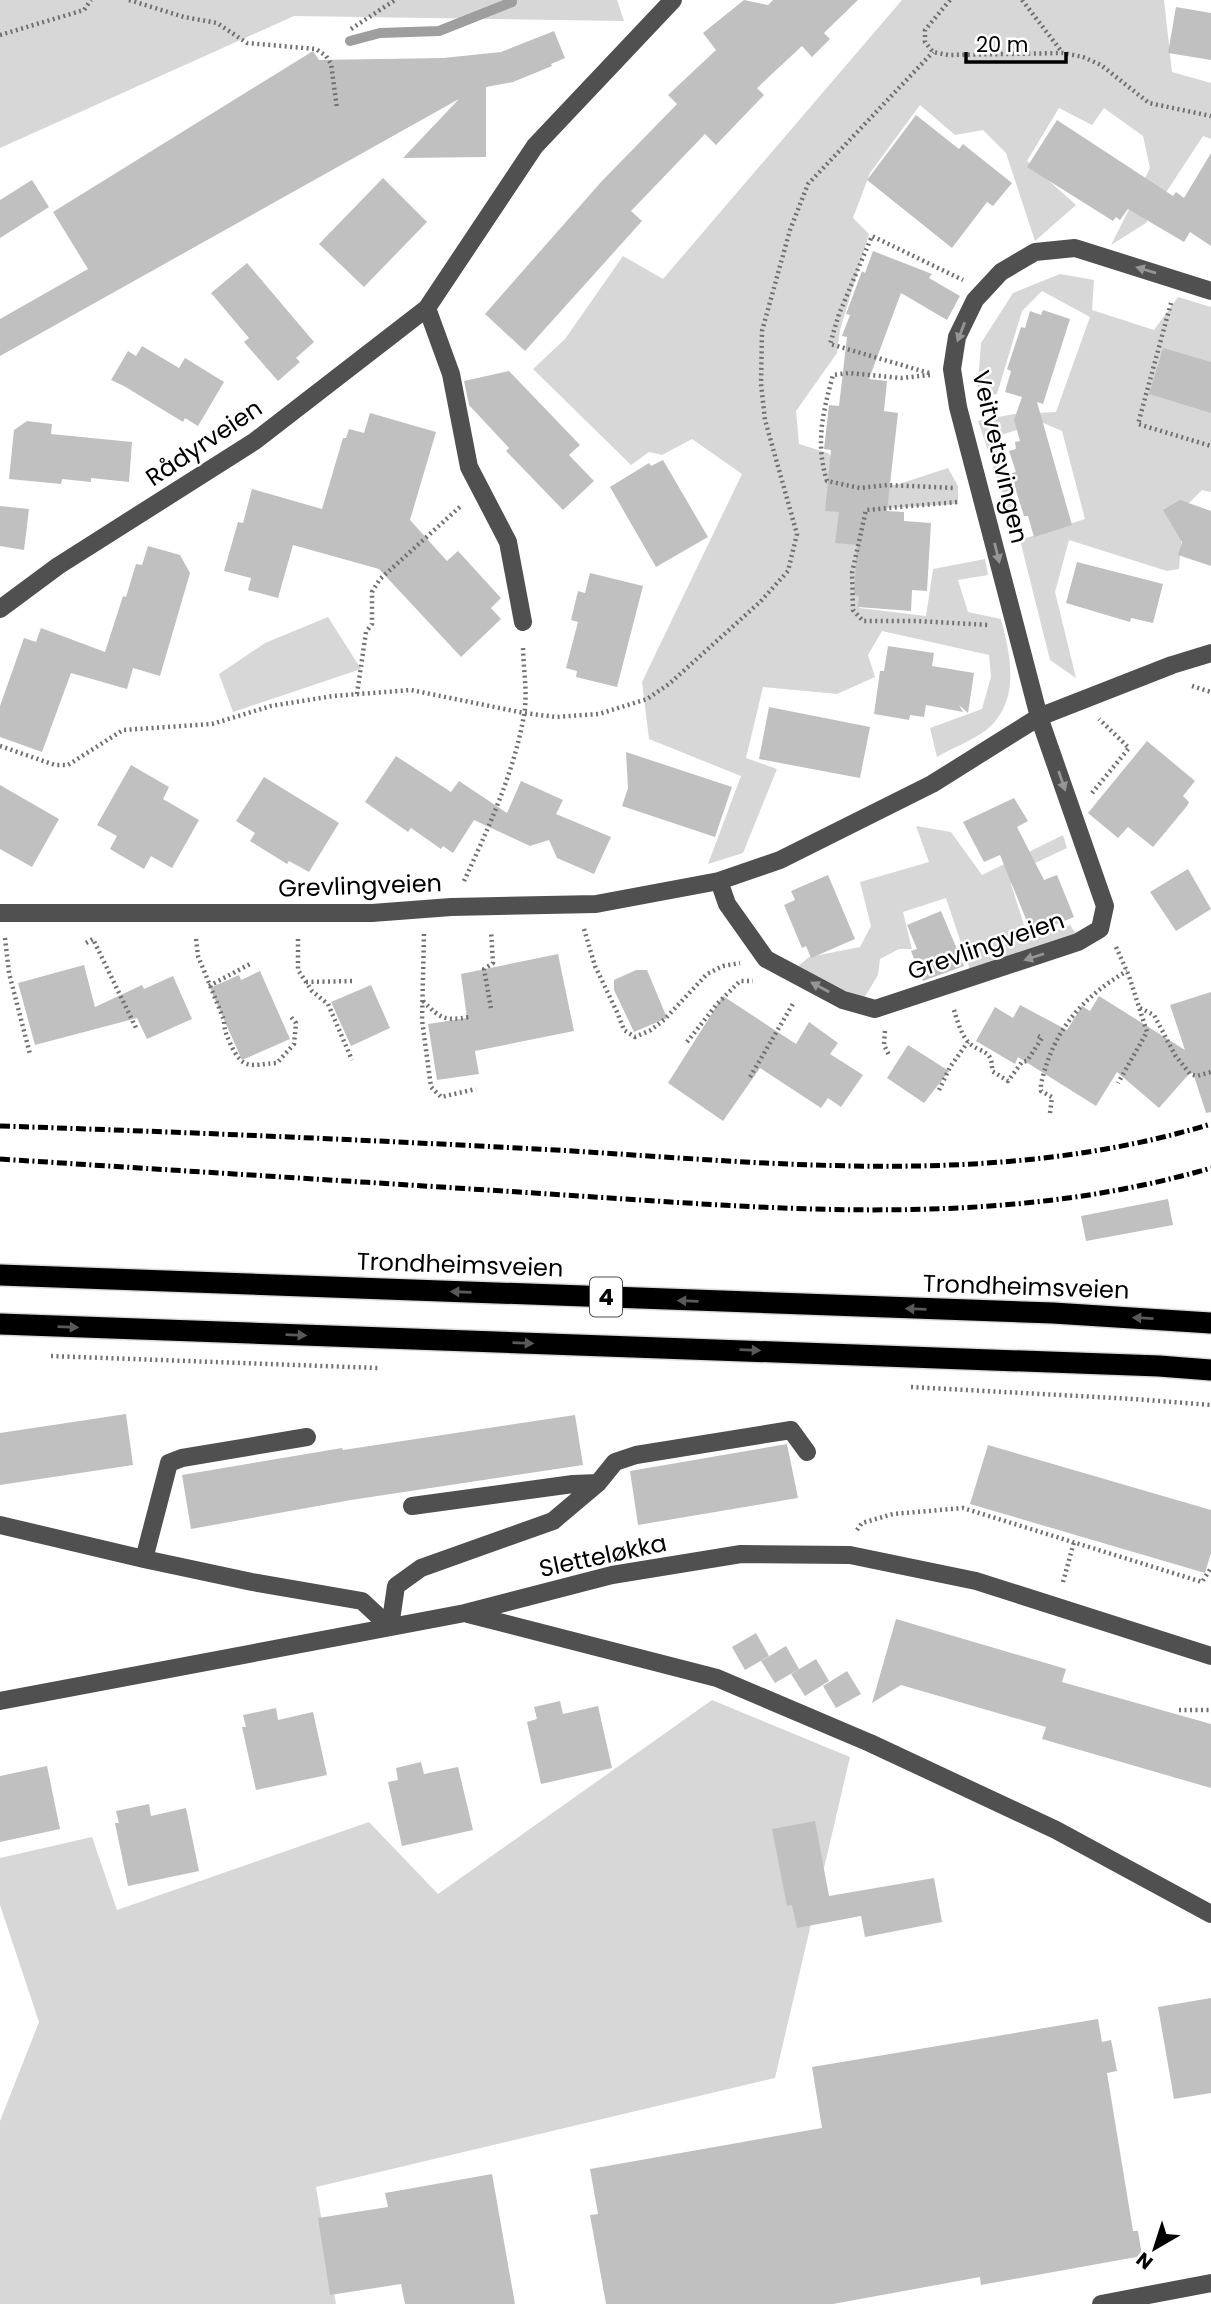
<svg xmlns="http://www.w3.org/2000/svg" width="1211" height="2304" viewBox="0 0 1211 2304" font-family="Poppins,sans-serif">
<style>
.green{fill:#d7d7d7}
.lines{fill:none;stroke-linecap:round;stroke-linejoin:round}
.stream{stroke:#9e9e9e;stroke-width:10}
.building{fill:#c0c0c0}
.highway-casing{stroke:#dbdbdb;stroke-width:24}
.path{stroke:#727272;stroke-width:4.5;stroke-dasharray:2 3.5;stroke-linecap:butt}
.minor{stroke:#505050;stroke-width:18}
.highway{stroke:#000;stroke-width:21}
.rail{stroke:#000;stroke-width:5;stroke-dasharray:10 3.5 2 3.5;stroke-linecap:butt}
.oneway{fill:#969696}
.oneway2{fill:#595959}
.labels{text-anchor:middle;stroke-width:5;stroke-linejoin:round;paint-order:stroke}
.shield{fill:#fff;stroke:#4c4c4c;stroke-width:2}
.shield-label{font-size:23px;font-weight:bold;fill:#000}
.street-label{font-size:24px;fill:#000;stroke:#fff}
</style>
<rect width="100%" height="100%" fill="#fff"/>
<path class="green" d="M0 0H617L624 21 294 16 0 148Z
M902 0H1164L1172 72 1211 83V139L1203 136 1146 223 1111 245 1150 168 1143 136 1104 108 1092 125 1059 108 1027 161 1076 205 1035 241 1006 153 983 130 955 135 920 105 870 173 853 218 869 234 840 330 837 353 796 411 799 444 828 453 855 486 896 485 948 468 958 486V504L869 509 866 521 859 608 926 616 933 569 985 559 988 575 958 580 968 612 1001 619C1011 657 1021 703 985 731 971 741 952 748 937 757L930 728 982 709 991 677 989 655 882 631 868 655 875 677 837 694 763 687 746 758 777 769 743 853 708 864 741 776 649 739 642 682 742 474 692 439 662 455 649 452 631 465 533 369 565 339 623 256 663 279Z
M1060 274 1094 280 1092 310 1154 330 1178 297 1211 307V492L1202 490 1184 508 1179 569 1167 571 1069 540 1055 592 1076 678 1050 660 1020 540 1085 519 1062 431 1041 422 992 438 1020 512 1013 524 978 421 1014 414 1056 412 1090 317 1042 291 1022 311 997 394 977 398 981 343 1013 293Z
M328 617 361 669 233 712 219 674 265 643Z
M916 826 951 832 982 875 1063 835 1067 848 1018 871 1019 878 1011 884 1029 941 1070 925 1076 934 972 976 946 898 903 912 912 949H899L880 959 878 975 863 1000 798 966 809 957 860 947 871 926 860 882 929 862Z
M712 1700 850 1757 775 2078 316 2187 336 2304H0V2121L39 2022 0 1905V1858L92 1837 117 1910 369 1822 438 1894Z"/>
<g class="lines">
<path class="stream" d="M350 41 380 33 439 31 512 2V0"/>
</g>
<path class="building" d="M744 0 768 5 773 0H858L828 29 824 33 830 39 812 57 802 46 757 88 764 95 716 145 705 134 631 211 642 221 525 351 485 314 601 182 677 104 668 95 716 50 703 33Z
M1176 7 1211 13V60L1168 53Z
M554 31 565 58 551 64 552 66 513 82 486 87V157L403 158 459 99 0 356V319L88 269 53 212 313 51 319 60 443 58 501 52Z
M916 115 959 149 963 144 1012 183 993 206 987 202 952 248 867 180Z
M1057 120 1173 196 1176 192 1184 198 1211 153V246L1190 232 1184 242 1128 209 1120 220 1116 217 1113 221 1027 167Z
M383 178 427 222 364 287 319 244Z
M32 180 49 207 0 238V200Z
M873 251 932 274 929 278 960 296 947 320 901 293 869 379 887 381 884 411 898 413 887 511 904 512V521L931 523 927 591 912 590 911 611 858 607 859 597 854 594 857 545 835 543 839 512 825 511 831 450 824 449 829 405 839 406 847 337 842 336 850 315 846 314 862 271 865 273Z
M247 263 314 342 296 358 300 362 278 381 244 342 249 338 211 293Z
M1043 310 1070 319 1043 404 1037 402 1072 525 1034 537 1028 516H1024L1017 494 1012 473 1016 472 1009 451 1016 449 1015 442 1020 441 1014 420 1022 397 1005 392 1011 371 1007 369 1021 327 1025 328 1030 311 1041 315Z
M142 346 179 368 185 358 224 382 198 426 185 418 183 422 124 386 111 380 128 351 136 356Z
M1163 348 1211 362V413L1149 394Z
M509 371 580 445 569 455 594 481 563 510 506 451 509 448 469 405 464 381Z
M370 413 436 432 410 520 447 561 458 551 501 598 491 608 501 619 461 657 379 569 293 545 278 598 248 590 251 578 224 571 238 522 243 523 252 489 322 509 343 438H346L349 429 364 433Z
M27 421 52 424 51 434 132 442 129 482 91 478V482L62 479 61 484 9 479 14 430Z
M663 460 708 537 656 567 610 487 649 463 651 466Z
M1180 500 1211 511V566L1178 555 1182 542 1163 510Z
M0 506 29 509 24 550 0 546Z
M148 546 180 555 190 573 160 676 133 668 127 689 71 673 42 752 0 737V706L24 638 36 642 41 628 105 652 123 596 126 597 136 564 142 565Z
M1077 562 1163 584 1153 623 1131 618 1130 622 1066 603Z
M590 573 643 586 617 687 576 677 577 671 566 668 578 622 571 620 578 591 585 593Z
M888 646 934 653 932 666 974 673 968 713 959 705 963 712 926 705 924 717 910 715 909 720 874 714 880 671H884Z
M769 707 870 727 860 778 759 759Z
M1147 741 1195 781 1183 796 1189 802 1187 806 1153 847 1128 827 1118 838 1088 813Z
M626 752 732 787 715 837 622 806 628 788Z
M396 756 451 792 459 781 507 813 521 781 563 800 556 814 611 837 594 874 557 858 549 840 530 846 474 820 453 853 443 846 441 849 411 828 408 832 365 802Z
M131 765 169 787 163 799 199 820 172 868 151 856 144 869 110 849 117 836 97 825Z
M264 777 339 823 309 872 289 861 287 864 250 841 255 833 236 821Z
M0 785 59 819 32 867 0 849Z
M1014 798 1028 821 1017 827 1044 880 1057 875 1074 917 1032 934 1000 855 984 862 963 822Z
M1188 869 1211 909 1176 931 1150 892Z
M828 875 855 939 811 958 806 946 802 948 784 905 795 900 791 891Z
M941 911 964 966 923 981 911 951 917 949 907 925Z
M558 954 574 1031 475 1051 479 1074 437 1080 428 1024 467 1018 461 974Z
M84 965 95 1007 142 985 144 989 173 976 192 1019 147 1039 137 1018 35 1045 18 983Z
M636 970H647L667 1018 634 1032 614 990V980Z
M260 971 290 1039 242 1060 210 988 239 975 241 980Z
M371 985 390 1028 351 1046 331 1002Z
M1211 992V1112L1206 1113 1193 1073 1189 1074 1159 1108 1117 1072 1096 1106 1018 1057 1015 1064 976 1041 995 1007 1013 1018 1020 1005 1067 1030 1082 1006 1090 1011 1099 996 1185 1050 1170 1005Z
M723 996 796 1044 809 1022 838 1043 830 1054 863 1075 841 1107 828 1098 821 1108 760 1068 723 1121 668 1083Z
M908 1045 949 1071 924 1103 887 1078Z
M1168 1199 1173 1225 1086 1241 1081 1216Z
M126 1414 133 1465 0 1485V1433Z
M575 1415 583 1465 351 1500 191 1529 182 1475 342 1448 343 1450Z
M787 1444 798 1498 638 1525 630 1471Z
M988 1445 1211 1510V1553L1205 1573 970 1504Z
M896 1619 1066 1669 1062 1682 1211 1724V1788L1042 1739 1046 1727 901 1685 872 1703Z
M756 1633 769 1656 745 1670 732 1647Z
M786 1646 799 1669 775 1683 761 1661Z
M816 1659 829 1681 805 1696 791 1674Z
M847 1671 861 1694 836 1708 823 1686Z
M560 1701 563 1714 598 1706 612 1768 541 1784 527 1722 537 1719 534 1707Z
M276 1708 278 1720 313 1712 327 1775 256 1790 242 1727H246L243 1715Z
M421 1762 424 1774 458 1767 473 1830 402 1846 388 1782 398 1780 396 1768Z
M47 1766 60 1829 0 1842V1776Z
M149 1804 151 1816 186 1808 199 1871 128 1886 115 1823H119L116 1811Z
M815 1821 829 1896 934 1878 942 1922 865 1937 861 1916 797 1928 792 1905 787 1906 772 1829Z
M1211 1998V2093L1174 2099 1158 2007Z
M1098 2019 1102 2042 1111 2040 1117 2071 1107 2073 1133 2231H1138L1142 2256 981 2285 980 2277 833 2304H606L590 2215 598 2214 590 2169 822 2128 812 2067Z
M492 2174 515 2304H405L401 2284 330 2295 318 2218 388 2207 385 2193Z"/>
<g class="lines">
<defs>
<path id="highway" d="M0 1275 1053 1313 1211 1323
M0 1324 1159 1366 1211 1370"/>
</defs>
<use href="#highway" class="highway-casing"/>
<path class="path" d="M129 0 184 17 217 23 247 43 316 49 326 56 331 64 337 108
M950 0 925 30V42L933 52 948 55 1063 53 1083 57 1101 65 1149 103 1211 116
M1022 0 1062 52
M351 29 395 0
M0 35 84 10 91 0
M1171 303 1138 424 1211 446
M929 373 830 344 839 314 872 236 963 280
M930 375 901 378 849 373 833 375C823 412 815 443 827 481L860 488 887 485 955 488
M957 502 866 510 852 573 853 610 863 621H917L989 625
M1192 686 1211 692
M357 694 366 632 372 624V592L380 579 462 505
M0 746 55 765H68L123 730 212 724 271 706 333 696 411 690 524 713 556 717 599 714 647 699 669 684 760 602 788 571 797 534 765 420 761 384 762 331 790 230 808 184 933 52
M1092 793 1129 748 1099 719
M464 881C488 829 514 773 524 715 528 693 523 668 523 645
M584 929 595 966 617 1012 624 1030 635 1037 651 1030 665 1019 707 974 723 966 740 963
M424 934 422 1020 431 1087 441 1097 476 1089
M5 938 9 973 30 1054
M196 939 198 956 224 1020C224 1029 226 1034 230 1043 243 1071 249 1065 277 1063L294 1044 296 1023 291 1017
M298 939V970L312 991 328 1004 352 1060
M86 943 93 939 136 1028
M1116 947 1129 976 1147 1032 1118 1083
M306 982 354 981
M209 986 250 964
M423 1001C441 1019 444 1021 469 1017
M491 1008 484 969 493 963 491 931
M1140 1008 1154 1015 1175 1055 1190 1074 1197 1076 1211 1072
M954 1010C957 1020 961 1034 968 1042 980 1054 993 1048 992 1071L1008 1081 1022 1062 1027 1061 1042 1038 1038 1036
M885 1031 884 1045 889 1055
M687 1042 717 1004 740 981H753
M750 1077 794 1002
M939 1090 950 1067 968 1042
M1050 1113 1052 1097 1041 1091V1084C1053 1031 1081 998 1127 971
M51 1356 378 1368
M911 1387 1134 1399 1211 1405
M857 1530 862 1523 893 1514 963 1508 1202 1582 1211 1568
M1063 1582 1074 1542
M1179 1710H1211"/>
<path class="minor" d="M427 308 451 374 469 467 508 542 523 622
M0 609 58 566 255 441 427 308 535 146 673 0
M719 881 727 904 766 959 843 1000 875 1009 1078 942 1100 929 1105 906 1039 717 958 407 952 369 957 337 975 300 1001 272 1035 252 1075 248 1211 291
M0 913H372L451 907 596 904 719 881 780 860 932 784 1039 717 1172 665 1211 653
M412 1506 573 1484 598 1483
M0 1525 144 1559 252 1582 362 1601 390 1627
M144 1559 169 1463 182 1458 307 1437
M468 1614 717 1678 870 1743 1056 1830 1211 1914
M390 1627 396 1586 421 1568 553 1521 598 1483 615 1462 636 1455 791 1430 807 1452
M0 1701 465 1613 612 1575 741 1554 850 1555 976 1581 1211 1656
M1101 2304 1211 2283"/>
<use href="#highway" class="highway"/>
<path class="rail" d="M0 1126C185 1132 370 1140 556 1150 775 1163 997 1189 1211 1124
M0 1159C183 1171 366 1182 549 1194 770 1208 995 1231 1211 1168"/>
</g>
<defs><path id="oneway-solid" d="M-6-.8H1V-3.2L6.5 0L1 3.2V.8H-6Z" transform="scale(1.75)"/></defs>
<g class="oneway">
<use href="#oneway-solid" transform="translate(1146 270) rotate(-163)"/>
<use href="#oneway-solid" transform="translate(961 332) rotate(111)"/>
<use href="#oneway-solid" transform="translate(997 553) rotate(76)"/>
<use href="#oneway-solid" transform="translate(1062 781) rotate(71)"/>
<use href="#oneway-solid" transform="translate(1034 957) rotate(162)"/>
<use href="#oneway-solid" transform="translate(820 987) rotate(-152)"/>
</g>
<g class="oneway2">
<use href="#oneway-solid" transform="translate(461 1292) rotate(-178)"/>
<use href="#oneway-solid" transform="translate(688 1301) rotate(-178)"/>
<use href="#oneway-solid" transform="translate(916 1309) rotate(-178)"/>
<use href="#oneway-solid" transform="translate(1143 1318) rotate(-177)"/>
<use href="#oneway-solid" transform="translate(68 1327) rotate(2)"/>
<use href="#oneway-solid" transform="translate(296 1335) rotate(2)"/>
<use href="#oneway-solid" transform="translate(523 1343) rotate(2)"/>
<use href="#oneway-solid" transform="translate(750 1350) rotate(2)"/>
</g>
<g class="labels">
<rect class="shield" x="590" y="1277.5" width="32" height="39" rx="5"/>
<g class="shield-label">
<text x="606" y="1305">4</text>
</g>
<g class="street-label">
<text transform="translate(204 443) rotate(-34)" y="8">Rådyrveien</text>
<text transform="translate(1000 457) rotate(77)" y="8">Veitvetsvingen</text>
<text transform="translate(360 886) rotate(-2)" y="8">Grevlingveien</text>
<text transform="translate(986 946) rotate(-19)" y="8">Grevlingveien</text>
<text transform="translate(460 1265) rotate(2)" y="8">Trondheimsveien</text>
<text transform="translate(1026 1287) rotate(2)" y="8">Trondheimsveien</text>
<text transform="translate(603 1556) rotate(-12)" y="8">Sletteløkka</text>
</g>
</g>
<g transform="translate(1155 2248) rotate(219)" stroke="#ffffff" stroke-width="5" paint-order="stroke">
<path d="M0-5L12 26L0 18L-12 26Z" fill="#000000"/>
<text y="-10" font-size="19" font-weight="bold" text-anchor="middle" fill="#000000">N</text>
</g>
<path d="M966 52v10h100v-10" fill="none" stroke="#000000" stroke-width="3.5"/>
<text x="976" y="52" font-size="21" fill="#000000" stroke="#ffffff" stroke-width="5" paint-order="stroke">20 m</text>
</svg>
